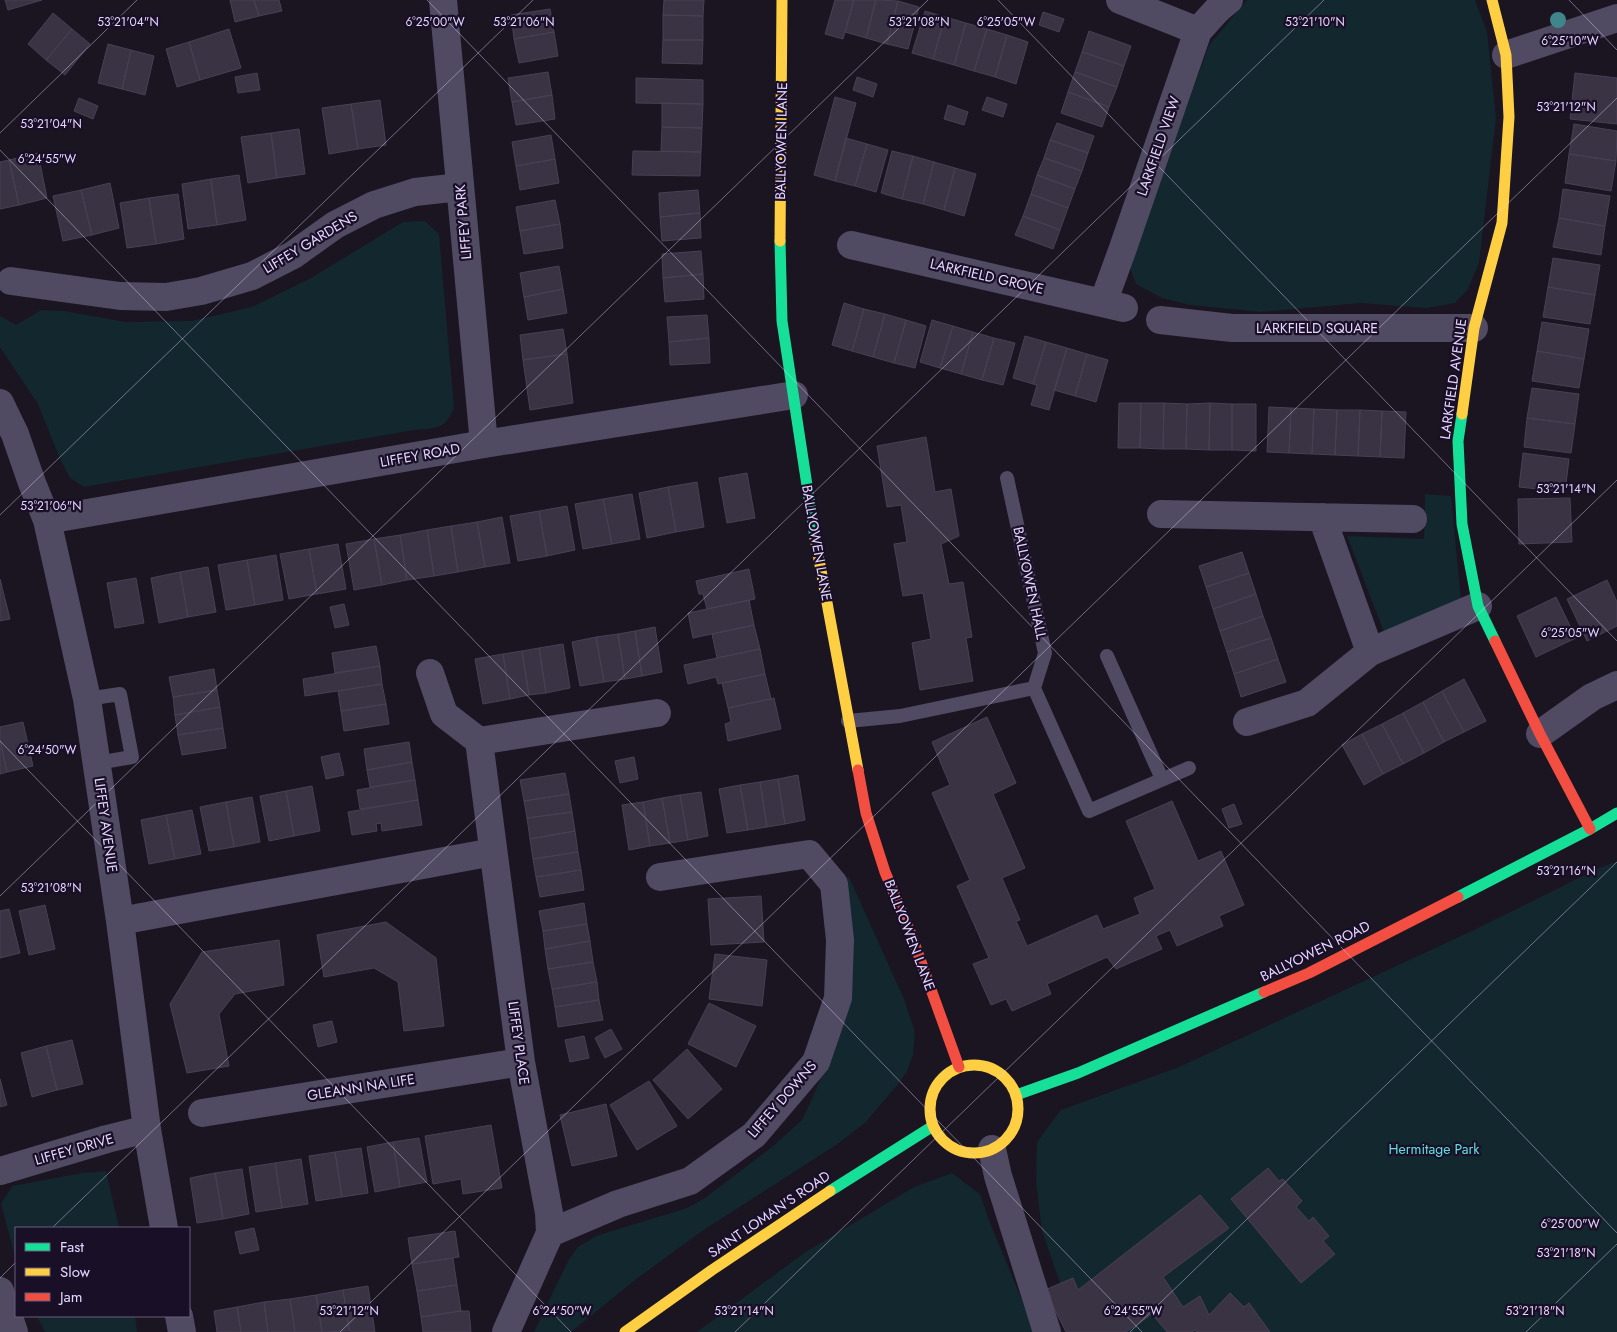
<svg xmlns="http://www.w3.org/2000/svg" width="1617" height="1332" viewBox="0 0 1617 1332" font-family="Jost,sans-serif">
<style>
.green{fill:#13272f}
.building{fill:#3a3343;stroke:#484055}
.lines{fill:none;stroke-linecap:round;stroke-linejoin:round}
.lane{stroke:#504a62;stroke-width:14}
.street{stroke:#504a62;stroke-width:28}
.fast{stroke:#16e098;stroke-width:11}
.slow{stroke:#ffcf43;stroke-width:11}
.jam{stroke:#f24e42;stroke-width:11}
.tree{fill:#3f858b}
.ticks{fill:none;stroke:#e5d5ff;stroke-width:1;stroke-opacity:0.45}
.labels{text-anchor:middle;stroke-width:4.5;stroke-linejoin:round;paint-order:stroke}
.street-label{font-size:14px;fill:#e5d5ff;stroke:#190f27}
.park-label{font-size:14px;fill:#5ee0e1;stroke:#190f27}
.ticks-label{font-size:12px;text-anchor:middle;fill:#e5d5ff;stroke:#190f27;stroke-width:4.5;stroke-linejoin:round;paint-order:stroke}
</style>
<rect width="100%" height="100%" fill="#1a1521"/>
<path class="green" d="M1247 0H1475L1487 32 1496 118 1479 263 1468 289 1455 303 1427 308 1360 303 1261 312 1190 305 1162 298 1136 284 1129 265 1209 45Z
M425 221 439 234 454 408C445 430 436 428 414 430L84 487 70 478 60 459 38 404 0 347V316L16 325 41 310 64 311 125 322 191 321 252 307 311 278 403 222Z
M1425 494 1451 496 1461 600 1384 632 1347 536 1424 539Z
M1617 861V1332H1077L1042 1231 1036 1182 1037 1142 1061 1110 1179 1067 1476 929 1595 870Z
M849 877 904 999 915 1032 913 1055 907 1071 899 1083 865 1123 836 1145 702 1231 635 1280 571 1332H534L568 1261 578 1247 596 1236 687 1208 705 1198 772 1147 802 1120 813 1097 843 1021 842 880Z
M106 1171 119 1228H16V1260L1 1204 12 1186 82 1173Z
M952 1173 980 1194 990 1223 1035 1332H697L804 1253 914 1187Z
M37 1316H135L137 1332H45Z"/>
<path class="building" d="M5 0H42L8 10Z
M230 0H254L259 16 235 22Z
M254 0H279L282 11 259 16Z
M664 0H704L703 16 663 15Z
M835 0H854L843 39 825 34Z
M854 0H876L866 38 845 32Z
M876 0 898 1 887 44 866 38Z
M898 1 919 7 908 49 887 44Z
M550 9 554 32 514 39 511 15Z
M925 11 945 17 933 59 912 53Z
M1043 12 1064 19 1059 32 1039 25Z
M53 13 72 29 46 60 28 44Z
M663 15 703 16V40H663Z
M945 17 966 23 954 65 933 59Z
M966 23 987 29 974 71 954 65Z
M72 29 90 44 65 75 46 60Z
M229 29 241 68 200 80 189 42Z
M987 29 1007 35 995 77 974 71Z
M1089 31 1131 46 1124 66 1082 52Z
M554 32 558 56 519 63 514 39Z
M1007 35 1028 42 1016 84 995 77Z
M663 40H703L702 64 662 63Z
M189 42 200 80 177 87 166 49Z
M108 44 131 50 122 89 98 83Z
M131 50 154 56 145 95 122 89Z
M1082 52 1124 66 1117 87 1075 72Z
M548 72 552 95 512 102 508 78Z
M1075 72 1117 87 1109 107 1068 92Z
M257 73 260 90 238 93 235 77Z
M1575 73 1617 78V124L1570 119Z
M857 77 877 84 873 97 853 90Z
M636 78 703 80V104L636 103Z
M1068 92 1109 107 1102 127 1061 113Z
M552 95 555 119 516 125 512 102Z
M835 97 856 103 835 181 814 175Z
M987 97 1007 104 1003 117 982 110Z
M79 98 98 106 93 119 74 111Z
M380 100 386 145 358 149 351 104Z
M662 103 703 104 702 128 662 127Z
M351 104 358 149 329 154 322 108Z
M948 105 968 112 964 125 944 119Z
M1057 123 1094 136 1088 153 1050 140Z
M1574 124 1617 131 1616 161 1569 154Z
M662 127 702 128 701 152 661 151Z
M299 129 305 174 277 178 271 133Z
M271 133 277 178 248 183 241 137Z
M551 135 555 159 516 166 512 142Z
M846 138 867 144 855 186 835 181Z
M1050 140 1088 153 1082 171 1044 158Z
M867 144 888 150 876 192 855 186Z
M633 151 701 152 700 176 632 175Z
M892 151 913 156 902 199 881 193Z
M38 153 47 198 19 205 9 160Z
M1569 154 1616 161 1611 191 1565 183Z
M913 156 934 162 923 204 902 199Z
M1044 158 1082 171 1075 189 1037 175Z
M555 159 559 183 520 190 516 166Z
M9 160 19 205 0 209V162Z
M934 162 955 168 944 210 923 204Z
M955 168 976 174 964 216 944 210Z
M239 175 246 220 217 225 211 179Z
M1037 175 1075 189 1068 208 1031 194Z
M211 179 217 225 188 229 182 184Z
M110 183 119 228 92 235 81 190Z
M1563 189 1610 196 1605 226 1559 218Z
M81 190 92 235 63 241 53 196Z
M698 190 700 213 660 217 659 193Z
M178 194 184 239 156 244 149 198Z
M1031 194 1068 208 1060 230 1023 216Z
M149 198 156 244 127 248 120 203Z
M555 200 560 224 520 231 516 207Z
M700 213 701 238 662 241 660 217Z
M1023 216 1060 230 1053 249 1015 235Z
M1559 218 1605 226 1601 255 1553 247Z
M560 224 563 248 524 254 520 231Z
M701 251 703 274 663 278 662 254Z
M1553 258 1600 265 1595 295 1548 287Z
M559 266 563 289 524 297 520 273Z
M703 274 704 299 665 302 663 278Z
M1548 287 1595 295 1590 324 1543 317Z
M563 289 567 313 528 320 524 297Z
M844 303 864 309 852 351 832 345Z
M864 309 885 314 873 357 852 351Z
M885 314 906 320 894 363 873 357Z
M707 315 709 338 669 342 667 317Z
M906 320 926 326 915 368 894 363Z
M932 320 953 326 940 368 920 362Z
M1542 322 1589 329 1584 359 1537 351Z
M953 326 973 332 961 374 940 368Z
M563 329 567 354 523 360 520 335Z
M973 332 994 338 982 380 961 374Z
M1025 336 1046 342 1033 384 1013 378Z
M709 338 710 363 670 365 669 342Z
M994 338 1015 343 1003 385 982 380Z
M1046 342 1067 348 1049 410 1031 405 1037 385 1033 384Z
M1067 348 1087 354 1075 396 1054 390Z
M1537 351 1584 359 1579 388 1532 381Z
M567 354 573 403 530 410 523 360Z
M1087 354 1108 360 1096 402 1075 396Z
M1532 388 1579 394 1575 424 1527 418Z
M1119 403H1141L1140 448H1118Z
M1141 403H1164L1163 449 1140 448Z
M1164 403 1187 404 1186 449H1163Z
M1210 403 1232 404V450H1209Z
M1210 403 1209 450 1186 449 1187 404Z
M1232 404H1256V451L1232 450Z
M1269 407 1291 408 1289 453 1267 452Z
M1291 408 1314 409 1312 454 1289 453Z
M1314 409 1337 410 1335 455 1312 454Z
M1337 410H1360L1358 456 1335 455Z
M1360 410 1382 411 1380 457 1358 456Z
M1382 411 1406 412 1404 458 1380 457Z
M1527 418 1575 424 1571 453 1524 447Z
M926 437 935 492 951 489 959 536 941 544 949 584 963 582 972 637 966 638 973 681 920 690 912 643 931 639 923 593 903 596 894 544 907 542 901 505 887 507 877 446Z
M1523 453 1569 459 1565 492 1519 487Z
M747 473 755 518 727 523 719 478Z
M697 482 704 527 676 532 668 487Z
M668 487 676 532 647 538 639 493Z
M632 494 640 539 612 544 603 499Z
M1570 498 1572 542 1519 544 1518 499Z
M603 499 612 544 583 549 575 504Z
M567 506 575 550 547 556 539 511Z
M539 511 547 556 518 561 510 516Z
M502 517 510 563 485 567 477 522Z
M477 522 485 567 458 572 451 526Z
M451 526 458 572 434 576 427 530Z
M427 530 434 576 407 580 400 535Z
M400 535 407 580 382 585 374 539Z
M374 539 382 585 354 590 346 544Z
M338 544 346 589 317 594 309 549Z
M309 549 317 594 289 599 280 554Z
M1242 552 1249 573 1206 587 1199 566Z
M276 555 283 600 255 605 247 560Z
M247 560 255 605 226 610 218 565Z
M208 567 216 612 188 617 180 572Z
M749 569 755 599 707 609 703 594H699L696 581Z
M180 572 188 617 159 623 151 578Z
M1249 573 1256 594 1213 609 1206 587Z
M136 578 144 623 115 628 107 583Z
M0 579 10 619 0 621Z
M1607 580 1617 602V626L1587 641 1567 599Z
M1256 594 1263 616 1220 631 1213 609Z
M1556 597 1576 638 1536 657 1517 616Z
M749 600 754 625 693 638 688 613Z
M344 604 349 625 335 628 330 607Z
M1263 616 1271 638 1227 652 1220 631Z
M754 625 760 649 717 658 712 634Z
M655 627 662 672 642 676 635 631Z
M635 631 642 676 625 679 618 634Z
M618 634 625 679 604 682 596 637Z
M596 637 604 682 580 686 572 642Z
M1271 638 1278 659 1234 674 1227 652Z
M563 644 570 688 546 693 539 648Z
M376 646 380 666 335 673 332 653Z
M539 648 546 693 529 695 522 651Z
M760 649 765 674 718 684 716 677 688 684 684 665Z
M522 651 529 695 510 699 503 654Z
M503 654 510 699 483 704 475 659Z
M1278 659 1286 682 1241 697 1234 674Z
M380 666 382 684 305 696 303 679Z
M214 669 217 690 173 697 169 677Z
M765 674 771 699 728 708 722 683Z
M1464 679 1486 721 1464 732 1442 691Z
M382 684 386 704 341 711 338 691Z
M217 690 220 707 175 715 173 697Z
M1442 691 1464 732 1444 742 1423 702Z
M774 698 781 729 728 741 725 724 731 722 728 708Z
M1423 702 1444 742 1424 753 1403 713Z
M386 704 389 724 344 731 341 711Z
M220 707 223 728 178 735 175 715Z
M1403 713 1424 753 1403 764 1382 724Z
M987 717 1016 783 993 794 1025 868 1002 878 1020 920 1016 921 1027 946 1097 915 1103 929 1140 914 1134 898 1155 889 1126 821 1172 801 1198 861 1221 851 1244 905 1219 916 1223 926 1177 946 1170 930 1156 936 1162 949 1116 969 1107 957 1047 984 1051 994 1012 1011 1006 999 991 1005 973 964 989 958 957 886 970 880 932 793 950 785 932 742Z
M23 722 33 766 7 772 0 740V727Z
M1382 724 1403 764 1383 774 1362 734Z
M223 728 226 748 182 755 178 735Z
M1362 734 1383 774 1364 785 1342 745Z
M0 740 7 772 0 774Z
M409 742 412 762 367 770 364 749Z
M339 753 344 775 326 779 321 757Z
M634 757 638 779 620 783 615 761Z
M412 762 415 780 370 787 367 770Z
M565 773 569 794 524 801 520 780Z
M798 775 805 820 785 824 778 779Z
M778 779 785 824 767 827 760 782Z
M415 780 418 800 360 809 357 790Z
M760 782 767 827 748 830 740 785Z
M740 785 748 830 727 833 719 789Z
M312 786 320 831 294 836 286 791Z
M286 791 294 836 269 841 260 796Z
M701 792 708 836 688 840 680 795Z
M569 794 572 812 527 818 524 801Z
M680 795 688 840 670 843 662 798Z
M252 797 260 842 234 847 226 802Z
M662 798 670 843 650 846 643 802Z
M418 800 422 825 382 831 381 823 376 824 377 831 352 835 348 812Z
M226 802 234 847 209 851 200 807Z
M643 802 650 846 629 850 622 805Z
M1234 804 1242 824 1229 828 1222 809Z
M192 810 201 854 175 859 166 815Z
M572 812 575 831 530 839 527 818Z
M166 815 175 859 149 864 141 820Z
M575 831 578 852 533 859 530 839Z
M578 852 581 870 536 877 533 859Z
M581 870 584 890 540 897 536 877Z
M761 896 764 942 711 945 708 899Z
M584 903 587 924 543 931 539 911Z
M45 905 55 949 29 955 19 911Z
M9 909 20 953 0 958V911Z
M386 922 436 958 444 1026 404 1031 398 982 374 968 324 977 317 935Z
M587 924 590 941 545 949 543 931Z
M279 940 284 985 235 994 219 1014 229 1066 187 1073 170 1004 202 952Z
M590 941 593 962 548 969 545 949Z
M715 954 767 960 762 1006 709 999Z
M593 962 597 982 552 989 548 969Z
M597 982 599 1000 555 1007 552 989Z
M599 1000 603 1020 558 1027 555 1007Z
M709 1003 756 1026 736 1067 688 1044Z
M332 1021 337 1042 318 1047 313 1025Z
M611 1029 622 1049 605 1058 595 1038Z
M584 1036 589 1058 570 1062 565 1040Z
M72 1040 83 1084 57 1090 46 1046Z
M46 1046 57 1090 32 1097 21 1053Z
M687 1049 722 1089 688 1119 653 1080Z
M0 1079 7 1105 0 1107Z
M649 1081 677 1126 637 1150 610 1105Z
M606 1104 617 1156 572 1166 560 1115Z
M491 1125 502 1188 463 1194 461 1179 433 1184 425 1136Z
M419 1138 427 1182 400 1187 393 1142Z
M393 1142 400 1187 375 1192 367 1147Z
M361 1148 368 1193 342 1197 335 1152Z
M335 1152 342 1197 316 1201 309 1156Z
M301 1159 308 1204 282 1208 275 1163Z
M275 1163 282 1208 256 1212 249 1167Z
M1268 1168 1279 1181 1283 1179 1302 1201 1296 1207 1309 1221 1313 1217 1329 1236 1323 1241 1335 1254 1301 1283 1231 1199Z
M242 1169 249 1214 223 1219 215 1173Z
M215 1173 223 1219 197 1223 190 1178Z
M1200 1195 1229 1228 1163 1277 1183 1307 1200 1296 1209 1315 1230 1293 1244 1307 1249 1303 1270 1332H1197L1195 1330 1192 1332H1167L1152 1314 1126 1332H1066L1045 1290 1073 1278 1078 1290Z
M254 1228 259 1250 240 1254 235 1232Z
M455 1231 459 1257 412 1264 408 1238Z
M453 1258 457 1285 417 1291 412 1264Z
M457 1285 461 1311 421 1317 417 1291Z
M368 1286 375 1332H350L343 1290Z
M343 1290 349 1331 322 1332 316 1295Z
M316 1295 322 1332H295L290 1299Z
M290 1299 295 1332H268L264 1302Z
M264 1302 268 1332H241L237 1307Z
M237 1307 241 1332H217L214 1311Z
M461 1311H469L471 1332H423L421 1317Z"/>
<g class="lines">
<path class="lane" d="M1007 478 1045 653 1034 688 1089 811 1189 768
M1107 656 1162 779
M87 699 120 694 132 757 97 763
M848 721 900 716 1034 688"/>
<path class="street" d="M443 0 484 444
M1120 0 1198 31
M1506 55 1617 18
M851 245 1124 308
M11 281 120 296 166 297 201 291 252 276 293 255 335 225 374 205 415 192 460 187
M1103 303 1123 248 1198 31 1217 10 1229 0
M1160 320 1232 328H1474
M0 403 15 434 32 483 47 520 87 699 120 921 147 1129 164 1228
M1161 514 1413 519
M1322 517 1370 652
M47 520 484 444 794 395
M430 673 444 714 479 741 521 1062 549 1213 550 1233 506 1332
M1247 722 1307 703 1370 652 1478 606
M1540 734 1592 697 1617 685
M479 741 657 713
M120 921 493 852
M202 1113 521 1062
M992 1149 998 1176 1047 1332
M0 1171 107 1139 147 1129
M550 1233 618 1204 690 1181 754 1135 816 1062 838 998 840 940 834 884 809 854 660 877
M0 1291 14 1332
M179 1316 182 1332"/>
<path class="fast" d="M780 241 782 321 815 538
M1462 414 1458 441 1462 524 1478 606 1495 641
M1458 897 1590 829 1617 813
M1016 1095 1078 1073 1264 992
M830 1191 933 1126"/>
<path class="slow" d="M780 241 782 0
M1462 414 1474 328 1502 223 1509 117 1506 55 1492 0
M815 538 858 770
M930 1109a44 44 0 1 1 88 0a44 44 0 1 1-88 0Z
M625 1332 712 1270 830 1191"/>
<path class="jam" d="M1495 641 1540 734 1590 829
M858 770 866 813 885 872 911 934 959 1067
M1264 992 1309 973 1458 897"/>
</g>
<circle class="tree" cx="1558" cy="20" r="8"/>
<path class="ticks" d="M427 0 1617 1233M998 0 1617 641M1569 0 1617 50M0 133 137 0M0 150 1142 1332M0 515 533 0M0 741 571 1332M0 896 928 0M52 1228 1324 0M0 1278 16 1262M340 1332 1617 98M735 1332 1617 480M1130 1332 1617 862M1526 1332 1617 1244"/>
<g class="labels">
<g class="street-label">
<text transform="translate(781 141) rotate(-89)" y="5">BALLYOWEN LANE</text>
<text transform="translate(1158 146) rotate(-71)" y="5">LARKFIELD VIEW</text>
<text transform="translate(463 222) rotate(-95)" y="5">LIFFEY PARK</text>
<text transform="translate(310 242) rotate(-31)" y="5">LIFFEY GARDENS</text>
<text transform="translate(987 276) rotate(13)" y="5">LARKFIELD GROVE</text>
<text x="1317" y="333">LARKFIELD SQUARE</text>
<text transform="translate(1453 379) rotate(-82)" y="5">LARKFIELD AVENUE</text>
<text transform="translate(420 455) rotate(-10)" y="5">LIFFEY ROAD</text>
<text transform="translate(817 543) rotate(80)" y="5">BALLYOWEN LANE</text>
<text transform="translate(1030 583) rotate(78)" y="5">BALLYOWEN HALL</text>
<text transform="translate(106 825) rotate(82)" y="5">LIFFEY AVENUE</text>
<text transform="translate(910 935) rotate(69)" y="5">BALLYOWEN LANE</text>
<text transform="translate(1315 951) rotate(-26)" y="5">BALLYOWEN ROAD</text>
<text transform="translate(519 1043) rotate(82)" y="5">LIFFEY PLACE</text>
<text transform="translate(361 1087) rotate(-9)" y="5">GLEANN NA LIFE</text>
<text transform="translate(782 1099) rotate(-49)" y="5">LIFFEY DOWNS</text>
<text transform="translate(74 1149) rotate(-16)" y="5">LIFFEY DRIVE</text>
<text transform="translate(769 1214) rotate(-34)" y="5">SAINT LOMAN'S ROAD</text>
</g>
<g class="park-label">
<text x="1434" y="1154">Hermitage Park</text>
</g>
</g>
<g class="ticks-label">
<text x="128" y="26">53°21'04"N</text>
<text x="524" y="26">53°21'06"N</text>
<text x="919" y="26">53°21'08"N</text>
<text x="1315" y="26">53°21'10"N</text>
<text x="435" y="26">6°25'00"W</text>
<text x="1006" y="26">6°25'05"W</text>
<text x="1570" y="45">6°25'10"W</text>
<text x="1566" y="111">53°21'12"N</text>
<text x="51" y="128">53°21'04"N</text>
<text x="47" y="163">6°24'55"W</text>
<text x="1566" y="493">53°21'14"N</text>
<text x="51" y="510">53°21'06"N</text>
<text x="1570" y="637">6°25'05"W</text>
<text x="47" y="754">6°24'50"W</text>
<text x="1566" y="875">53°21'16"N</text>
<text x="51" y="892">53°21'08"N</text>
<text x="1570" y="1228">6°25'00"W</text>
<text x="1566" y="1257">53°21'18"N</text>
<text x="562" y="1315">6°24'50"W</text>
<text x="1133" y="1315">6°24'55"W</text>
<text x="349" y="1315">53°21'12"N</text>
<text x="744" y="1315">53°21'14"N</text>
<text x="1535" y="1315">53°21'18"N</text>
</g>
<rect x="15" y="1227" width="175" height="90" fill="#190f27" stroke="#6b5e7d"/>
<rect x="25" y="1243" width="25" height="8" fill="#16e098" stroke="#6b5e7d"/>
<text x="60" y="1252" font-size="15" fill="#e5d5ff">Fast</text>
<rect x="25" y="1268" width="25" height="8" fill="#ffcf43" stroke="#6b5e7d"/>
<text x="60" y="1277" font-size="15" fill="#e5d5ff">Slow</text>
<rect x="25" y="1293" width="25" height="8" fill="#f24e42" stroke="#6b5e7d"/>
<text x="60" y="1302" font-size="15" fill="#e5d5ff">Jam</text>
</svg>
